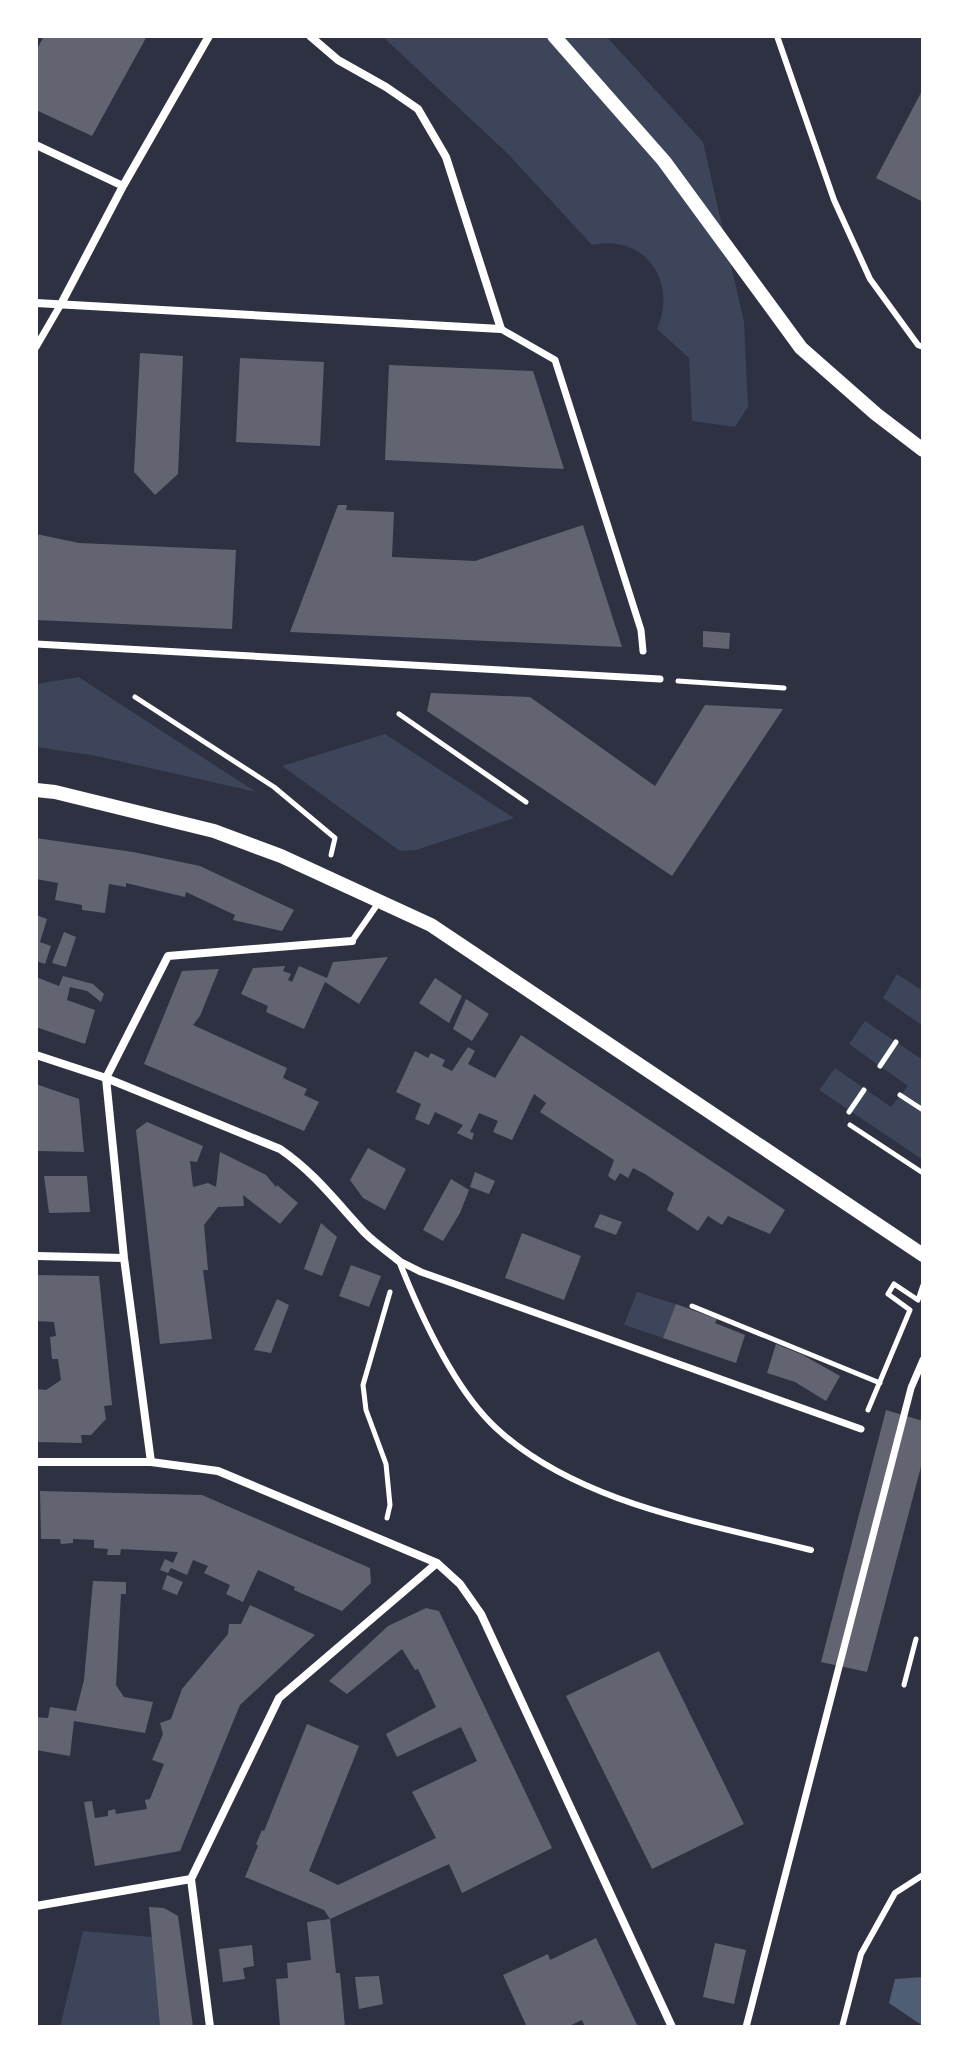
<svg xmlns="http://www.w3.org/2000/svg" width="959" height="2063" viewBox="0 0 959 2063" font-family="'Alegreya Sans',sans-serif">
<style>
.green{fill:#3c4559}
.water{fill:#4f5d75}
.building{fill:#626471}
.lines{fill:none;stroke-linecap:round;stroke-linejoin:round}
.path{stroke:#fff;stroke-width:5}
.service{stroke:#fff;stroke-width:6}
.pedestrian{stroke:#fff;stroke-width:7}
.minor{stroke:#fff;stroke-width:8}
.tertiary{stroke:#fff;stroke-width:14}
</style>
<rect width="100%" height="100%" fill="#2d3142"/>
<path class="green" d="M382 36H606L703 142 744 322 748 407 735 427 692 421 689 358 657 329C678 282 645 233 592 245L507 153Z
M80 677V678L256 792 97 756 36 747V684Z
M385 734 514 818 416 850 400 851 282 766Z
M897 974 923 991V1026L883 998Z
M865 1021 923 1060V1160L819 1090 835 1068 891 1107 908 1086 849 1044Z
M637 1292 676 1304 663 1338 624 1325Z
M83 1931 152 1937 160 2027H60Z"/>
<path class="water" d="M923 1977V2026L889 2003 895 1979Z"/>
<path class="building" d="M44 36H147L92 136 36 110V51Z
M923 89V202L876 178Z
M140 353 183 356 178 474 155 495 134 472Z
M240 358 324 362 320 446 236 442Z
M389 365 533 371 564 469 385 460Z
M338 505H347L346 510 394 512 392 557 475 561 583 525 622 647 290 632Z
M36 534 79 543 236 550 232 629 36 620Z
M703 631 730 633 729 649 703 647Z
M431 693 530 697 655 786 705 705 783 709 672 876 427 711Z
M36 838 133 852 200 866 294 910 282 931 233 920 235 915 186 892 185 897 126 883V887L109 884 105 913 82 910V905L55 900 58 883 36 879Z
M36 915 47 919 40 942 51 946 45 964 36 961Z
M64 932 76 937 66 967 52 963Z
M388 957 359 1004 325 982 304 1029 266 1012 268 1006 241 994 253 968 285 966 283 971 291 974 288 980 292 982 299 966 327 978 333 962Z
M219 969 200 1016 193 1025 287 1068 283 1078 307 1089 304 1095 319 1102 304 1131 144 1064 182 971Z
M63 976 93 984 104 994 101 1002 87 991 70 987 67 1000 95 1010 85 1044 36 1027V977L59 986Z
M435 978 462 996 449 1023 419 1003Z
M466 999 489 1014 472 1041 453 1029Z
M521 1035 785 1210 770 1234 728 1216 722 1225 708 1216 698 1231 667 1210 674 1193 645 1174 633 1168 628 1178 620 1173 615 1181 608 1176 614 1160 540 1112 546 1103 534 1094 512 1140 493 1132 498 1121 479 1113 470 1132 474 1133 472 1140 457 1133 463 1125 435 1112 429 1125 415 1119 421 1104 396 1092 415 1051 428 1058 431 1053 445 1060 442 1066 452 1071 468 1047 475 1051 468 1064 495 1078Z
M36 1084 79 1099 84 1152 36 1151Z
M147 1122 203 1146 197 1162 190 1161 193 1187 208 1183 216 1187 220 1152 266 1175 276 1187 277 1185 298 1203 280 1224 243 1195 244 1206 218 1207 204 1225 208 1270H203L212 1339 160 1344 136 1130Z
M368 1148 406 1169 385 1210 363 1198 350 1180Z
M475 1172 495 1181 489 1194 470 1187Z
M44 1176H87L90 1212 49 1213Z
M451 1179 469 1190 460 1213 443 1241 423 1230Z
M600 1214 622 1222 616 1235 594 1227Z
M321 1223 337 1237 322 1276 304 1269Z
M522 1233 581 1256 564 1300 505 1278Z
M351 1265 381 1276 369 1307 339 1296Z
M36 1275 99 1276 112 1405 104 1406 106 1419 91 1435H81L82 1443 36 1442V1389L46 1390 61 1380 58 1359H52L50 1337 56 1336 54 1322 36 1321Z
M277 1299 289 1305 271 1353 254 1350Z
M676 1304 717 1319 715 1323 745 1335 736 1363 663 1338Z
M776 1344 803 1355 840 1376 826 1401 795 1382 767 1373Z
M886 1410 923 1421V1459L867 1672 821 1662Z
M40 1491 202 1495 370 1568 371 1583 342 1611 294 1590 295 1587 258 1570 243 1602 226 1594 230 1585 204 1573 208 1566 193 1560 187 1575 171 1568 168 1573 160 1570 165 1559 173 1563 178 1552 121 1549 120 1555H107L108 1549 94 1548V1540L73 1539V1543L61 1544 60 1539H41Z
M167 1575 183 1582 177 1595 162 1589Z
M93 1581 126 1582V1594H121L116 1685 124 1697 153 1702 145 1733 74 1721 70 1756 36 1750V1717L48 1718 50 1707 76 1711 84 1680Z
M250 1605 315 1635 240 1705 180 1851 95 1866 84 1802 92 1801 95 1818 108 1816V1811L115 1809 116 1814 147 1809 145 1800 150 1799 164 1764 152 1760 163 1734 160 1723 171 1719 182 1689 228 1634 229 1624H241Z
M426 1608 439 1611 552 1848 462 1893 449 1864 330 1919 336 1973H340L345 2027H280L276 1979 288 1978 287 1963 311 1960 307 1922 330 1919 324 1910 245 1877 258 1846 256 1844 262 1830 264 1831 307 1724 359 1746 309 1871 338 1885 436 1838 412 1792 477 1761 461 1727 397 1757 386 1734 436 1707 418 1669 415 1670 402 1649 347 1694 329 1681 388 1626Z
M659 1651 744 1824 652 1869 566 1696Z
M149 1907 164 1908 178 1916 193 2027H160Z
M596 1938 638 2027H585L582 2020 567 2027H527L503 1975 548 1954 550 1960Z
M715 1943 746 1950 734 2004 703 1997Z
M252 1945 254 1966 243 1968 245 1979 223 1982 219 1949Z
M379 1976 383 2004 359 2009 355 1977Z"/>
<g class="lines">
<path class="path" d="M678 681 784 688
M135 697 274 787 335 838 331 855
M399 714 526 802
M880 1066 896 1042
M900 1095 923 1110
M849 1112 864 1090
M850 1125 923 1173
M692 1306 880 1383
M868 1410 910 1310 888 1294 894 1284 918 1300 923 1285
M387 1518 390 1505 386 1464 366 1410 363 1385 390 1292
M904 1685 916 1639"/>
<path class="service" d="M777 36 834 200 870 279 918 345 923 347
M352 941 379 902
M399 1261C420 1314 454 1389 496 1428 578 1504 706 1523 811 1550
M842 2027 861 1954 895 1893 923 1875"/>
<path class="pedestrian" d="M501 329 555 360 641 630 643 651
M36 347 61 304
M36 644 660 679
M399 1261 421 1272 861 1429
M746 2027 911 1388 923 1360"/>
<path class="minor" d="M36 145 123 186
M36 303 501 329 446 157 418 109 386 87 338 60 310 36
M61 304 123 186 209 36
M36 1055 106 1078 280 1149C314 1172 337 1203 365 1233 375 1243 388 1252 399 1261
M36 1256 124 1258
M36 1462H151L218 1471 437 1563 460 1584 481 1614 672 2027
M151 1462 124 1258 106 1078 168 956 352 941
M36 1906 191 1879
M210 2027 191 1879 279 1698 437 1563"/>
<path class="tertiary" d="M554 36 664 161 801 348 876 414 923 450
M36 790 55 792 214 831 281 856 431 925 923 1255"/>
</g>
<rect width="959" height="2063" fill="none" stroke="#ffffff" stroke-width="76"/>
</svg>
